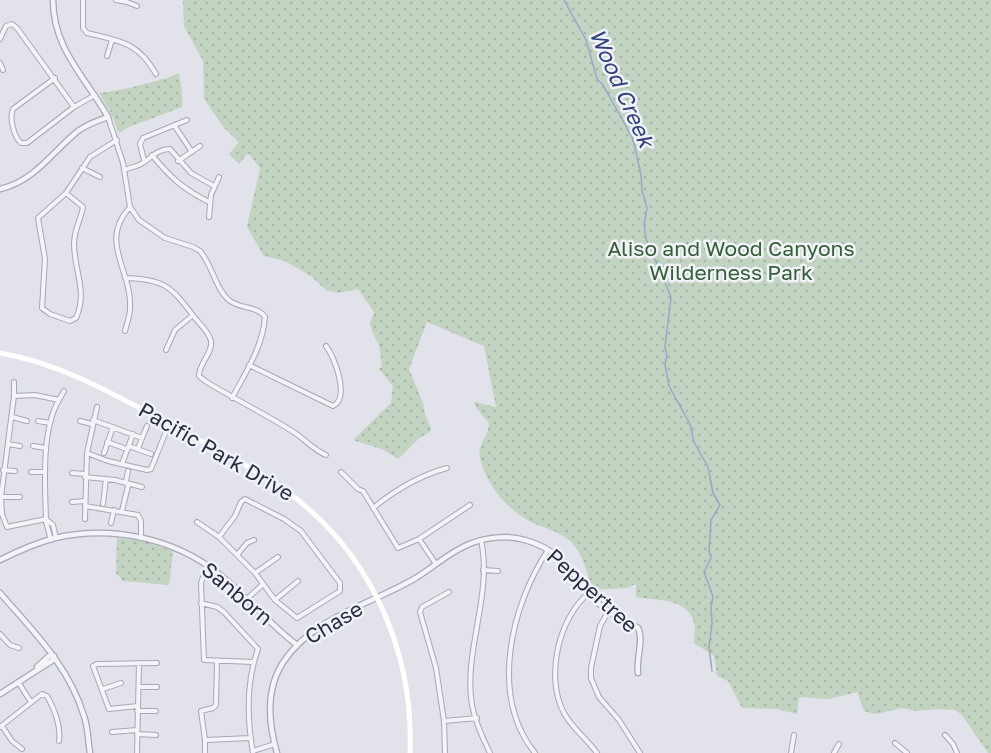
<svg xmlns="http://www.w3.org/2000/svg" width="991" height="753" viewBox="0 0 991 753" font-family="'Golos Text',sans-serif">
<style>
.park{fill:url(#park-dots)}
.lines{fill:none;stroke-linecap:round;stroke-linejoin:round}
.stream{stroke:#9aa8cb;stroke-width:1.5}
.minor-casing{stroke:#a6a8b4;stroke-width:6}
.tertiary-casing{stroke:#a6a8b4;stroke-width:7}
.minor{stroke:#f4f4f8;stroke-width:4}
.tertiary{stroke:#f4f4f8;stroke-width:4.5}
.secondary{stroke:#fff;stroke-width:5}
.labels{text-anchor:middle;stroke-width:5;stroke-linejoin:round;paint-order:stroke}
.park-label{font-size:21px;fill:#355f36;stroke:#f0f2f7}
.street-label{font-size:21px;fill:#282d42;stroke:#f0f2f7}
.water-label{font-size:22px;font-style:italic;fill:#314278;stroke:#f0f2f7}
</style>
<defs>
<pattern id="park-dots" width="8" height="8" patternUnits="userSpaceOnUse" patternTransform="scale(1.5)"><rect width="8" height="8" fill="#c2d4c1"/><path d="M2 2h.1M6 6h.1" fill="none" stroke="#a7b6a7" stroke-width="1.8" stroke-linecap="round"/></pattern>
</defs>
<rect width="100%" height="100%" fill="#e1e2ea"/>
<path class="park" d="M183 0H991V753H988L962 715 955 710 938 709 916 711 902 708 876 714 864 711 857 692 829 699 799 697 797 714 777 709 742 708 728 681 717 676 714 656 694 643C694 637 696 629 694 623 688 597 655 601 636 597V584L626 588 591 590C588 573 584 557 572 543 560 531 546 529 531 522 507 510 486 484 480 458 477 444 489 437 489 423L477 409 474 402 496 407 484 346 427 322 409 369 423 403 425 414 431 428 430 432 419 438 398 459 384 450 353 440 391 403 393 386 379 369 382 367 379 345 372 331 370 323 374 312 358 289 338 293 326 290 312 277 285 261 264 256 247 227 260 168 248 153 239 164 229 154 239 142 224 128 204 99 203 61 184 26Z
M179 73C181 84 183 97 182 107L129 127 119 133 110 111 99 93C120 91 140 85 160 80L162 78 165 79Z
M117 538 144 541 173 551 169 585 123 581 116 573Z"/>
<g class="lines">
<path class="stream" d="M564 0 586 40 597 79 603 85 633 139 641 175 642 190 647 208 644 225 646 239 671 297 665 347 667 356 665 364 669 386 690 424 694 442 708 467 713 493 720 505 711 520 709 551 711 558 704 572 713 597 711 606 712 623 709 647 712 671"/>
<defs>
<path id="minor" d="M83 0V28L87 33C120 41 138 42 156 74
M116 0 127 2 137 6
M0 39 6 26 12 24 17 28 74 107
M107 56 112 40
M0 63 3 70
M55 78 13 109C9 118 14 137 21 143H27L74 107 95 95
M108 117 123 163 130 207 139 220 165 238 193 247 200 251C213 266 215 289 230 301 241 309 258 306 265 317 263 346 246 372 232 398
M174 125 192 152
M152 155C170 177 183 189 209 202
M144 160 140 144 143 138 187 120
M178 161 200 146
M82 168 100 177
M124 170C129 168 134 167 139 165 150 160 156 149 170 149L191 173 214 186
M66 193 83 207C81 219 74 230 74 244 74 270 88 292 76 318L70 321 50 314 42 308 45 259 38 218 66 193 90 157 117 140
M209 217 211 195 219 177
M125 278C166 279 171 287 195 318 200 324 209 332 211 341 213 353 199 363 199 376L205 381C233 398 263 413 292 431 304 438 313 450 326 455
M125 331C127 323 130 316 130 308 132 269 98 242 130 207
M166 350 175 330 193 315
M249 365 333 406C350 398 335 358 326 346
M14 382V396
M59 400 64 391
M12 417 27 421
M93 420 142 438 147 426
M38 421 50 423
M80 421 92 424
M107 442 124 448
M8 444 20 446
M33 446 46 448
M129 446 151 454
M138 449 142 438
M87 453 108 461 147 470 151 469 169 424
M104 453 113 427
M122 464 133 434
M3 470 15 471
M31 472H45
M341 472 358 489 363 491 398 548 419 539 470 505
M72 473 85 474
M85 477 115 480 142 487
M1 497H20
M245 499 284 519 301 531 340 583V591L297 618 275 600 255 573 219 537 235 516 241 502Z
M72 502 85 501
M103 504 106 479
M85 506 138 515 141 521V538
M373 508C394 491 421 475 447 468
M122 511 128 486 126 481 128 471
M46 519 7 527 2 514 1 497 14 396 35 395 59 400C41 430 45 485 46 519V522L51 540
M46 519 53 525 56 538
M85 519 87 453 97 407
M197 522 219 537
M111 523 114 510
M419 539 436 564
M481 540C493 595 463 651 472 705 475 721 483 739 490 753
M237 555 247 543 254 540
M207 566 201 583 204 660 253 662
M483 570 498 571
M255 573 278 557
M589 593C558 618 545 678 564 713 572 728 587 739 597 753
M247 599 263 584
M275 600 298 581
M201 603 217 607 224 612 258 649C246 682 247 719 253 753
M608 612 600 626 591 668V678L599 697 619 720 640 753
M0 634 10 645 19 648
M18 682 31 702
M139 687H157
M103 689 121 683
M138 706 109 709 93 666 97 664 157 663
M137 711H156
M444 721 477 718
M2 726 12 741 22 749
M0 727 42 694 47 696C55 710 61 726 59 741
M112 732 137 730
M137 734 156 735
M945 735 953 744 957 753
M206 740 250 738
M895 743 907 753
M253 751 275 744
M137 753 139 663
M205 753V740L201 711 213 708 216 705 217 661
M445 753 444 721 436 668 420 612 422 607 449 592
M535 753C489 696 511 606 548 550
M791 753 794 735
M834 753 839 744"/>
<path id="tertiary" d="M0 189C35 181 52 152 78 131 87 124 97 121 108 117 85 77 53 48 53 0
M0 560C18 551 36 543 55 538 112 525 174 538 219 574 247 596 269 624 297 645
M0 593C33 631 69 666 84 716 88 727 88 741 90 753
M37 667 49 656H54
M0 694 53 660 54 656
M277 753C268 722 265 689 284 661 313 618 371 604 414 579 433 568 450 551 472 543 488 537 508 535 525 540 564 551 572 575 596 601 608 614 623 619 638 628 644 640 636 659 638 673"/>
</defs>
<use href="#minor" class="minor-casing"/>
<use href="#tertiary" class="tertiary-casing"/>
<use href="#minor" class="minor"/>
<use href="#tertiary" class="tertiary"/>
<path class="secondary" d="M0 353C63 364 115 395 171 425 210 446 252 466 289 493 371 554 414 651 410 753"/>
</g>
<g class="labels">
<g class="park-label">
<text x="731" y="256">Aliso and Wood Canyons<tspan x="731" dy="24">Wilderness Park</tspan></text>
</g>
<g class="street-label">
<text transform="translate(216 452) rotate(30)" y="7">Pacific Park Drive</text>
<text transform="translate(592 591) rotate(42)" y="7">Peppertree</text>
<text transform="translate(237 594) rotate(40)" y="7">Sanborn</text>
<text transform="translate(334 623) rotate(-31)" y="7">Chase</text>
</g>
<g class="water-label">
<text transform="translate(622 88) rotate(66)" y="8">Wood Creek</text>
</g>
</g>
</svg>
